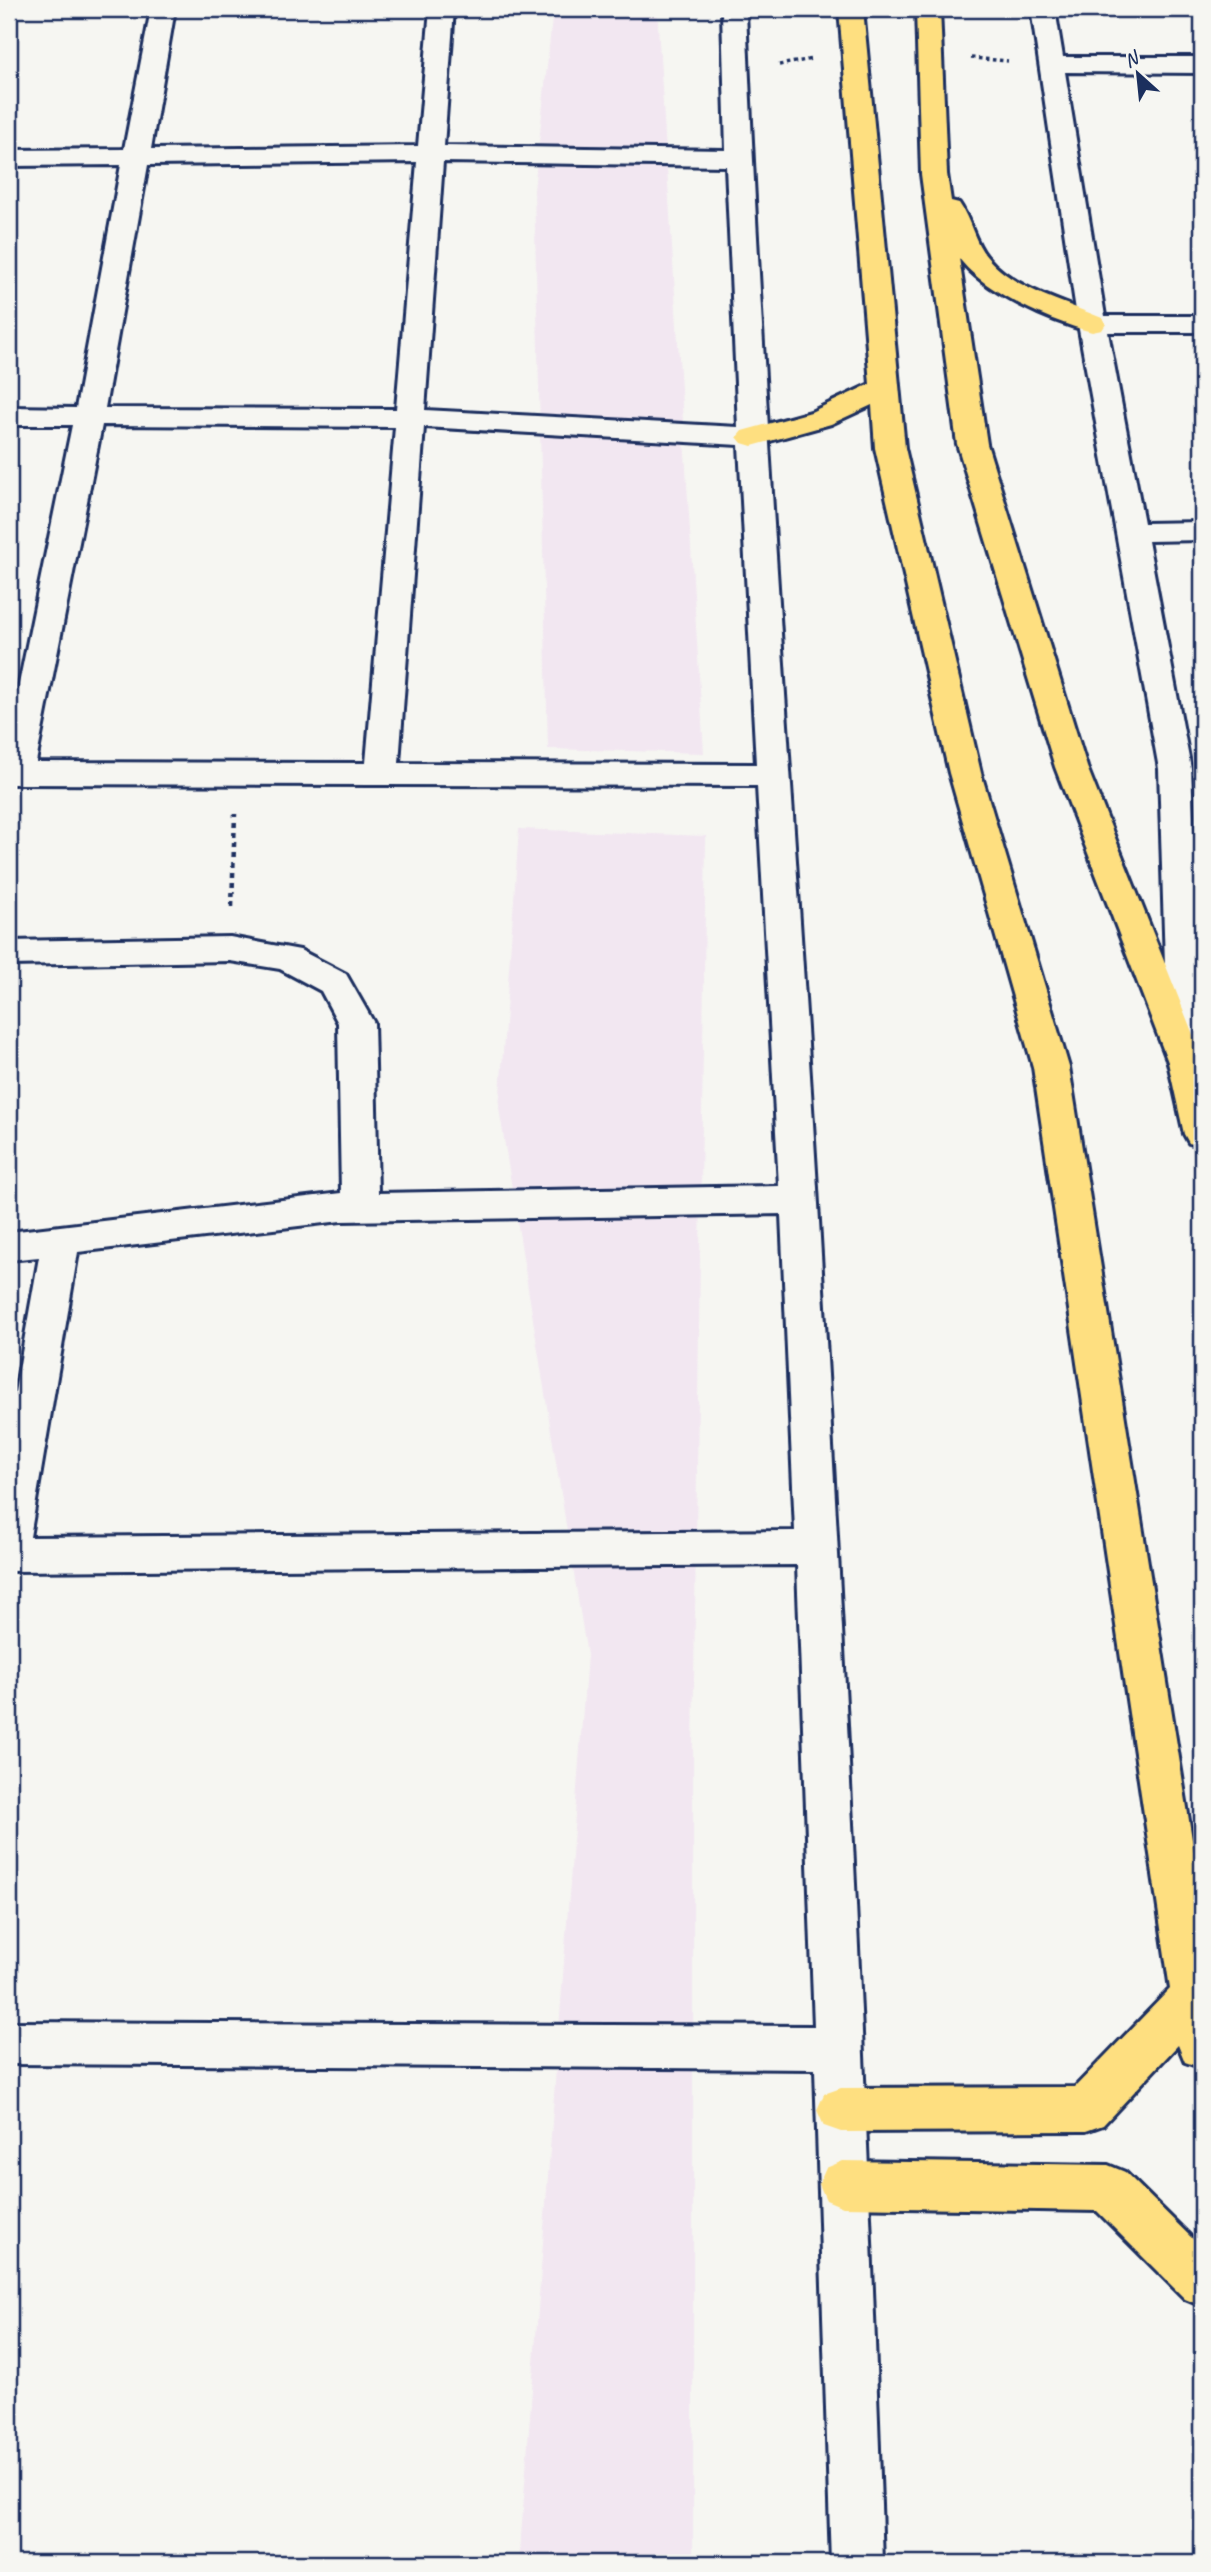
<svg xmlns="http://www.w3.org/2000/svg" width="1211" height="2572" viewBox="0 0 1211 2572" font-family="Caveat,sans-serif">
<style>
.built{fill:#f2e7f1}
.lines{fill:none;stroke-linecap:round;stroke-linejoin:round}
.minor-casing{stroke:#1b2f5e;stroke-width:6}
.major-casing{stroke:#1b2f5e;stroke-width:6}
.path-far1{stroke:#1b2f5e;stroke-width:3.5;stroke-dasharray:3.5 3.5;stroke-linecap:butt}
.path{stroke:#1b2f5e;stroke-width:4.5;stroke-dasharray:5 5;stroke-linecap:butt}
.minor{fill:#f6f6f2;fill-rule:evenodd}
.major{fill:#fedf80;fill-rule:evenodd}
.shaded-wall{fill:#a48aa8;stroke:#1b2f5e;stroke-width:2}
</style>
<rect width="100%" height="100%" fill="#f6f6f2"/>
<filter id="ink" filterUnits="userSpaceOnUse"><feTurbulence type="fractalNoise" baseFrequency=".0143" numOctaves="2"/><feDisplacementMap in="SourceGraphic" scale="14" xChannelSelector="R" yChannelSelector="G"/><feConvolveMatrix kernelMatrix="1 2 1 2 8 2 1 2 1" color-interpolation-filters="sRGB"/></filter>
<g filter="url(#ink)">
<path class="built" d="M553 9H657L704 753 548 749 534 190Z
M519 829 706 836 693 1752V2563H519L587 1655 499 1108Z"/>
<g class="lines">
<defs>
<path id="minor" d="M151 9H175L151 149 418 146 430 9H454L444 146 726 150 722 12 724 9H744L746 12C763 410 794 807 818 1204 845 1656 868 2110 883 2563H831L815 2069 9 2064V2022L814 2026 797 1565 9 1571V1426L39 1257 9 1260V1232L341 1193 338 1023 321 991 280 969 230 961 9 965V941L230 937 300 950 346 974 374 1023 378 1193 779 1186 757 786 9 784V733L72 425H9V407L76 408 121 165 9 166V150L124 149ZM417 162 396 409 105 408 148 165ZM443 162 726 166 738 427 425 410ZM102 425 395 427 366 763 36 762ZM424 427 739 445 756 764 399 763ZM781 1214 795 1531 30 1537 78 1252 341 1221Z
M1031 9H1055L1063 57H1202V73L1065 72 1105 316H1202V332H1108L1144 523 1202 522V540L1148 541 1191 769 1202 1021V1076L1173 1071 1168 1062 1159 769 1078 324Z"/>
<path id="major" d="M839 9H863L905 448 981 773 1069 1067 1202 1902V2068L1185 2062 1178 2045 1103 2125 1086 2131 841 2132 824 2126 817 2110 824 2094 841 2088 1075 2087 1170 1989 1033 1067 949 773 875 448 872 405 831 424 752 446 742 443 737 437 742 431 811 412 870 384Z
M916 9H940L947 174 951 201 959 203C971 220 974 242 987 257 1013 289 1065 302 1102 318L1106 324 1102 330 1092 332C1052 322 983 292 959 258L987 444 1087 767 1202 1057V1147L1189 1143 1184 1134 1168 1062 1055 767 957 444 921 174Z
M843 2161 1108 2165 1125 2172 1202 2248V2306L1185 2299 1097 2211 843 2207 826 2200 819 2184 826 2168Z"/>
</defs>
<use href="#minor" class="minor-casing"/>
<use href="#major" class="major-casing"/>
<path class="path-far1" d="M971 58 1008 61
M779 65 812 59"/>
<path class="path" d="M232 907 235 814"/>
<use href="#minor" class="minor"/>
<use href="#major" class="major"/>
</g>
<path class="shaded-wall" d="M9 325 12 347 9 349Z"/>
</g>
<rect width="1211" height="2572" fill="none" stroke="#f6f6f2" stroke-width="35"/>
<rect x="18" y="18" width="1176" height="2537" fill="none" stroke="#1b2f5e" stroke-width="2.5" filter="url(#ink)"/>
<g transform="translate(1138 74) rotate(333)" stroke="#f6f6f2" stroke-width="5" paint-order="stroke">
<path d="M0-5L12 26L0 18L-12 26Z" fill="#1b2f5e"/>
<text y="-10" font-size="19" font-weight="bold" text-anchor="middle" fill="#1b2f5e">N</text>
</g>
</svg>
